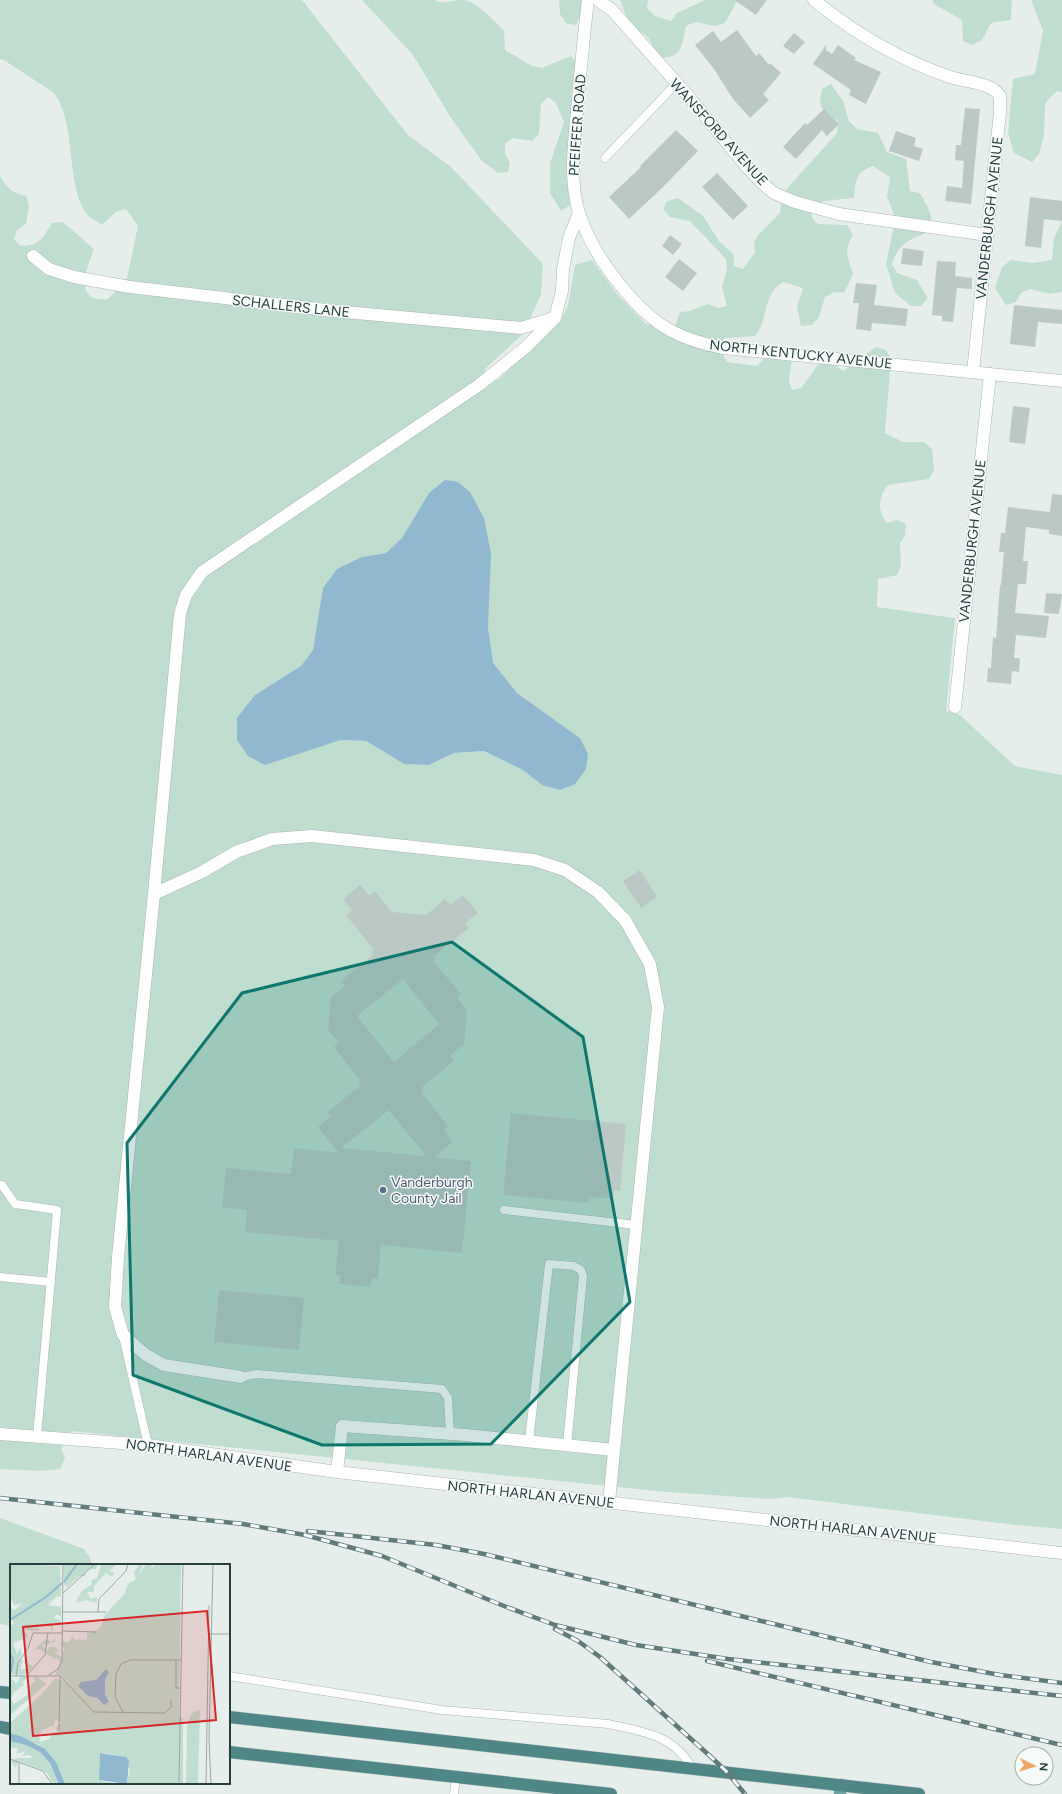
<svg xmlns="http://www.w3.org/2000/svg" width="1062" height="1794" viewBox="0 0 1062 1794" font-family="Figtree,sans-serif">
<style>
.green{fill:#c0decf;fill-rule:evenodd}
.water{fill:#90b8d0}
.building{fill:#bbc9c6;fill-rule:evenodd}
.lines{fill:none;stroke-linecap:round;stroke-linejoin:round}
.service-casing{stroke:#a8b6b4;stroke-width:9}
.minor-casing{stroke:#a8b6b4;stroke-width:13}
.tertiary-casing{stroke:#a8b6b4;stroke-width:13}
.primary-casing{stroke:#c2cac9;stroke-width:13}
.trunk-casing{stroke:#c2cac9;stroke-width:13}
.service{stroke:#fff;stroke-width:8}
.minor{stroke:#fff;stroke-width:12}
.tertiary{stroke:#fff;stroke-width:12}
.primary{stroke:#6ca2a0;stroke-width:12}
.trunk{stroke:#4f8686;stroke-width:12}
.rail-casing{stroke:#607b7a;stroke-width:4.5}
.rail{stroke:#f6faf9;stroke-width:3;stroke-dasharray:9;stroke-linecap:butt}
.marked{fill:#0f766e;fill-opacity:0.2;stroke:#0f766e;stroke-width:3;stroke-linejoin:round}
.service-dot{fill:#5c6f8a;stroke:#f6faf9;stroke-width:1.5}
.labels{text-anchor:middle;stroke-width:3;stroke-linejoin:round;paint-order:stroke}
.street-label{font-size:14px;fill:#25403e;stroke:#f6faf9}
.service-label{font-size:14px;fill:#4e5e75;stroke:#f6faf9;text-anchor:start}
.inset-river{fill:none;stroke:#90b8d0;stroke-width:2}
.inset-road{fill:none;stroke:#99a8a6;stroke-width:1}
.view{fill:#d62828;fill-opacity:0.15;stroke:#d62828;stroke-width:2}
.inset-edge{fill:none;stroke:#25403e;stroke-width:2}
</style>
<rect width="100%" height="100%" fill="#e6eeec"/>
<path class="green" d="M0 0H302L408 135 451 167 543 264 541 294 524 333 485 369 483 378 491 384 500 378 561 320 568 305 575 265 592 260 617 294 646 324 674 330 680 312 690 311 708 304 718 308 727 306 722 287 727 269 726 259 690 221 670 217 663 209 667 201 678 198 703 216 719 241 734 255V266L743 269 755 252 754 242 759 234 780 213 782 194 837 133 838 122 822 109 820 100 822 89 831 84 843 101 849 121 857 129 878 133 887 152 906 159 910 191 920 193C928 208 935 215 929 232 910 239 899 243 892 264L897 273 917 280 928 298 921 306H911L895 293 886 264 894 225V215L887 196 890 177 873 166C855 172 856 181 854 198L824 201 814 206 811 216 817 224 847 225 853 235C843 250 848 258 853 274L844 293 834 292 825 297 819 317 812 325 801 326 797 307 803 288 783 282C761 296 770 318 755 336L725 338 718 345 727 362 757 366 764 359 783 354 792 359 789 380 792 390 801 388 818 365 827 359 843 371 876 347 886 350 891 359 885 433 903 442H924L932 449 934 470 929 479 888 485C878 498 877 510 887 523L897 520 906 524 905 535 900 544 901 565 897 575 878 579 877 607 955 618 946 712 950 711 960 715 1015 766 1062 775V1529L1016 1525 787 1497 770 1499 667 1492 71 1431 61 1449 65 1458 60 1469 40 1471 0 1469V176C8 188 11 193 26 196L29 205 26 224 17 230 14 239 21 246C40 245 42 239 52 223L63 222 94 249C87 268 72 303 108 299L127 278 138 226 126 209 116 212 102 225C97 221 88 217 85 212 65 178 77 125 54 93L4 60 0 59ZM429 493 488 627 492 663 517 693 580 738 542 785 523 770 484 751 454 753 429 765 404 764 366 741 341 740 264 765 255 695 301 666 313 650 317 629 362 557 386 553 402 538Z
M362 0H435C443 5 453 0 463 0 476 0 495 22 504 31L505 50 532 66 542 68 571 56 578 63 583 72 585 91 578 200 561 211 550 193V163L564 122 556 103 548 97 541 104 539 134 532 141 513 138 505 144V154L510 163 508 172 498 173 482 161 451 118 413 55Z
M559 0H582L580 16 576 25 566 23 560 14Z
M620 0H648L647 8 655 16 671 21 677 13 705 0H736L735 5 725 23 715 26 695 22 686 26C682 45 682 60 658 57 651 42 650 33 631 29Z
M933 0H1012L1011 20 991 23 982 40 972 45 963 41 962 20 934 4Z
M1031 0H1062V92L1058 91 1050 97 1045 105 1044 135 1039 154 1032 162 1014 153 1008 133 1013 79 1035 74 1043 31Z
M1062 221V292L1050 294 1030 289 1021 293 1016 302 1006 305 995 288 1002 267 1011 260 1033 263 1052 260 1054 238Z
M0 1518 84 1549 90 1558 92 1565H11V1626L0 1624Z"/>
<path class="water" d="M445 480 458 482 470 492 484 518 491 554 488 627 493 663 517 693 580 738 588 754 586 769 575 784 560 790 542 785 523 770 484 751 454 753 429 765 404 764 366 741 341 740 265 765 248 756 237 740V718L255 695 301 666 313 650 323 588 337 569 362 557 386 553 402 538 429 493Z"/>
<path class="building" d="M734 0H767L756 15Z
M737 30 756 56 759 53 769 65 770 63 781 73 763 94 769 100 750 118 733 99 714 69 695 45 713 31 721 42Z
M794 33 805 42 794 54 783 46Z
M826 45V50L832 54 838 45 856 58 854 60 881 72 866 104 849 95 851 90 813 64Z
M965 108 980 109 971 204 945 201 947 186 962 188 964 161 955 160 956 145H961Z
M824 109 839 124 827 136 822 130 796 159 783 147 805 123 807 125Z
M676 130 698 151 662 188 629 219 609 197 641 167 640 166Z
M896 131 916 138 914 146 923 149 919 161 889 151Z
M717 173 748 206 733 220 702 187Z
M1030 197 1062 201V221L1044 219 1041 248 1025 246Z
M670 235 682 244 673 255 662 246Z
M903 248 924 251 922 266 901 264Z
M679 259 697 273 683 291 665 277Z
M937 261 956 262 955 276 972 278V289L957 288 953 322 942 321V316L932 315Z
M856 283 877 285 874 305 908 309 906 326 872 323 871 331 856 329 859 303H853Z
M1014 305 1062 310V324L1038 322 1035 347 1010 344Z
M1013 406 1030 408 1025 444 1009 442Z
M1052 494 1062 495V536L1049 534V530L1026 527 1023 561H1028L1026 584H1018L1015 613 1049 616 1046 638 1016 635 1014 658H1020L1019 672 1012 671 1011 684 987 682 988 668H991L993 637 996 638 1000 585H1001L1004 552H999L1001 533H1005L1008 507 1050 512Z
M1046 593 1062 594 1059 614 1044 613Z
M640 870 657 897 641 908 623 881Z
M360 885 369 896 375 891 392 912 426 915 445 899 450 905 463 895 478 913 465 923 469 928 434 956 436 958 433 961 461 994 457 998 467 1011 464 1044 450 1056 454 1061 421 1088 423 1090 421 1092 448 1126 444 1130 453 1142 434 1157 471 1161 462 1253 381 1245 378 1279 372 1278 371 1287 339 1284 340 1275H335L339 1241 245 1232 247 1210 222 1207 226 1168 291 1174 294 1148 339 1153 318 1127 331 1117 327 1112 360 1086 358 1083 361 1081 334 1047 339 1043 328 1030 331 997 345 986 341 981 373 955 371 952 374 950 346 915 352 910 343 899ZM403 979 439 1024 394 1062 357 1016ZM389 1110 426 1156 341 1148Z
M511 1113 626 1124 620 1191 614 1190 613 1199 589 1197 588 1203 503 1195Z
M219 1290 304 1298 299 1350 214 1342Z"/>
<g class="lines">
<defs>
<path id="service" d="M605 158 676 84
M0 1185H2L15 1204 57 1210 37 1437
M504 1210 636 1225
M0 1277 51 1282
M123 1336 148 1445
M241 1377 257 1374 442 1389 448 1398 450 1434
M529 1441 549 1264 574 1266 581 1270 583 1276 567 1445
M229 1676 442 1710 608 1724C642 1731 674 1735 692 1768
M454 1794 456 1777"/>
<path id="minor" d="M598 0 612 10 690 98 745 165 762 183 774 193 795 202 839 214 987 235
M814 0C854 33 901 60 950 77 965 82 991 82 1000 96V112L973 372
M33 256 49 269 74 277 130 287 334 311 521 328 554 318
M955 707 990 374
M154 894 202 872 236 852 272 839 312 836 534 860 565 870 598 892 625 920 650 964 658 1007 609 1502
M241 1377 164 1365 146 1355 123 1335 115 1307 118 1257 154 894 180 614 186 595 202 572 479 385 526 347 555 318 562 291 563 269 569 238 579 213
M0 1434 148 1445 337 1472 1062 1553
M337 1472 342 1426 466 1435 614 1450"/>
<path id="tertiary" d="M588 0C584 33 581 66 578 99 575 137 568 176 579 213 588 241 603 264 621 286 652 324 676 339 724 348L1062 381"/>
<path id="primary" d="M840 1794 841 1785"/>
<path id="trunk" d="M0 1692 11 1693
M229 1717 919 1794
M0 1727 11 1729
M229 1752 611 1794"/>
</defs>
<use href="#service" class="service-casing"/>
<use href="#minor" class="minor-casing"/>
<use href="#tertiary" class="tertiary-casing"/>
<use href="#primary" class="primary-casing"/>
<use href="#trunk" class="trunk-casing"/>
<use href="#service" class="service"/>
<use href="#minor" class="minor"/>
<use href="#tertiary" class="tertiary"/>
<use href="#primary" class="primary"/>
<use href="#trunk" class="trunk"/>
<defs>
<path id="rail" d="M0 1498 243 1524 305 1535 382 1556 504 1606 555 1625 636 1645 728 1659 1062 1696
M308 1531 436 1545 484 1554 931 1662 1000 1675 1062 1683
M555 1629 578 1641 600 1657 710 1756 726 1771 745 1794
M707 1661 1062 1745"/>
</defs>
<use href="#rail" class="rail-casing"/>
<use href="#rail" class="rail"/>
</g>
<path class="marked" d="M452 942 583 1037 630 1302 491 1444 322 1445 133 1375 127 1143 242 993Z"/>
<circle class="service-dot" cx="383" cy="1190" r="4"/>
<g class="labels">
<g class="street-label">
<text transform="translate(577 125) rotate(-86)" y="5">PFEIFFER ROAD</text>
<text transform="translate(719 132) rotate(48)" y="5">WANSFORD AVENUE</text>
<text transform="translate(989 218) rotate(-84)" y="5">VANDERBURGH AVENUE</text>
<text transform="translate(291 306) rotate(6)" y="5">SCHALLERS LANE</text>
<text transform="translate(801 354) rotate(6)" y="5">NORTH KENTUCKY AVENUE</text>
<text transform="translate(972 541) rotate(-84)" y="5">VANDERBURGH AVENUE</text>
<text transform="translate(209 1455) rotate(8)" y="5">NORTH HARLAN AVENUE</text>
<text transform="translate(531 1494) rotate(6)" y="5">NORTH HARLAN AVENUE</text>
<text transform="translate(853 1529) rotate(6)" y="5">NORTH HARLAN AVENUE</text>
</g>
<g class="service-label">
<text x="391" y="1187">Vanderburgh<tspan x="391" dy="16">County Jail</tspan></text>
</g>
</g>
<g transform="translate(10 1564)">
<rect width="220" height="220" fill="#e6eeec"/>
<path d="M0 0 50 2 51 32 46 33 38 41 51 43V53L46 50 44 54 50 56 51 59H43V68L40 62 24 61 23 64H29V67L14 66 11 68H16L18 73 3 79 7 90 10 84 12 90 9 95 13 96 10 105H18L16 97 23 103 14 111 0 110V61L4 60 0 51V40L3 47 12 40 4 41 0 33ZM54 0H88L86 5H79L74 9 76 12H70L57 23 54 21ZM91 0 105 1 100 7 104 9 102 13 96 9 84 22V28H77L81 35 87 33V39L76 36 65 39 71 28 82 20 81 16 87 14ZM129 0H133L129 11 136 0H143L140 6 146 0H171L169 152 173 155V220H117L120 205 111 192 95 189 90 190 89 216 105 220H55L46 198 28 180 0 169V159L33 129 45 114 58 118 50 112 45 111 50 100 48 95H43L37 102 44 94 29 85 24 86 36 75 42 78 45 74V78L32 81 37 87 39 83H45L49 87 45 89 53 94 52 88 55 87 51 78H59L62 72 65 77 68 75 77 77V69L87 67 92 61 94 52 115 29 118 20 126 15 124 9ZM96 105 98 110 95 116V130L99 138 92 140 86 134 78 132 69 124 86 116ZM45 156 52 158 45 164 48 168H43L39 175 30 178 29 171 32 166 44 161ZM11 112 20 113 13 117 14 121 4 128 1 135 4 140 17 131 19 123 25 117 23 113H39L28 114 36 119 35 121 0 151V113L6 120ZM188 146 190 148 188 220H176L177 162 181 150ZM0 177 16 181 30 188 40 199 49 220H43L38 210 31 205 8 197 6 204 0 197 8 194H24L19 191 11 192 16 187 6 190 8 185 0 183Z" fill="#c0decf" fill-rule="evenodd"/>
<path d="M96 105 99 108 95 116V130L99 138 94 141 87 134 78 132 68 122 71 118 86 116ZM0 169 13 173 35 185 46 198 55 220H49L40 199 30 188 16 181 0 177ZM90 189 116 193 119 197 117 220 89 216Z" fill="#90b8d0"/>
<path class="inset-river" d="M54 18 67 0M0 56 36 33 52 19M0 89 3 97 0 111"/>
<path class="inset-road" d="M53 29 85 0M52 48H96M88 48 89 35 116 7 118 0M52 67 87 68M198 70H220M166 96V124H170M17 111 35 91 38 69M39 111 48 105 52 97 53 0M0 112H50M6 112 8 99 18 84 23 69H52M50 112 84 148 155 149 161 143V135M113 148 105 133 106 110 111 100 120 96H171M49 166 50 113M0 195 33 207 42 220M169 218 173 0M9 220V198M196 220 199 41M201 220 199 175 203 0"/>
<path class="view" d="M197 47 206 156 23 172 13 63Z"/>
<rect width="220" height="220" class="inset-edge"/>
</g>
<g transform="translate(1034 1766) rotate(95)"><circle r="19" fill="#f6faf9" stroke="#a2b0ae"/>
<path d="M0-3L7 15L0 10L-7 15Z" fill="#eda565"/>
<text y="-6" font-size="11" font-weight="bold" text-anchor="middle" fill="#25403e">N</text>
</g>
</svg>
